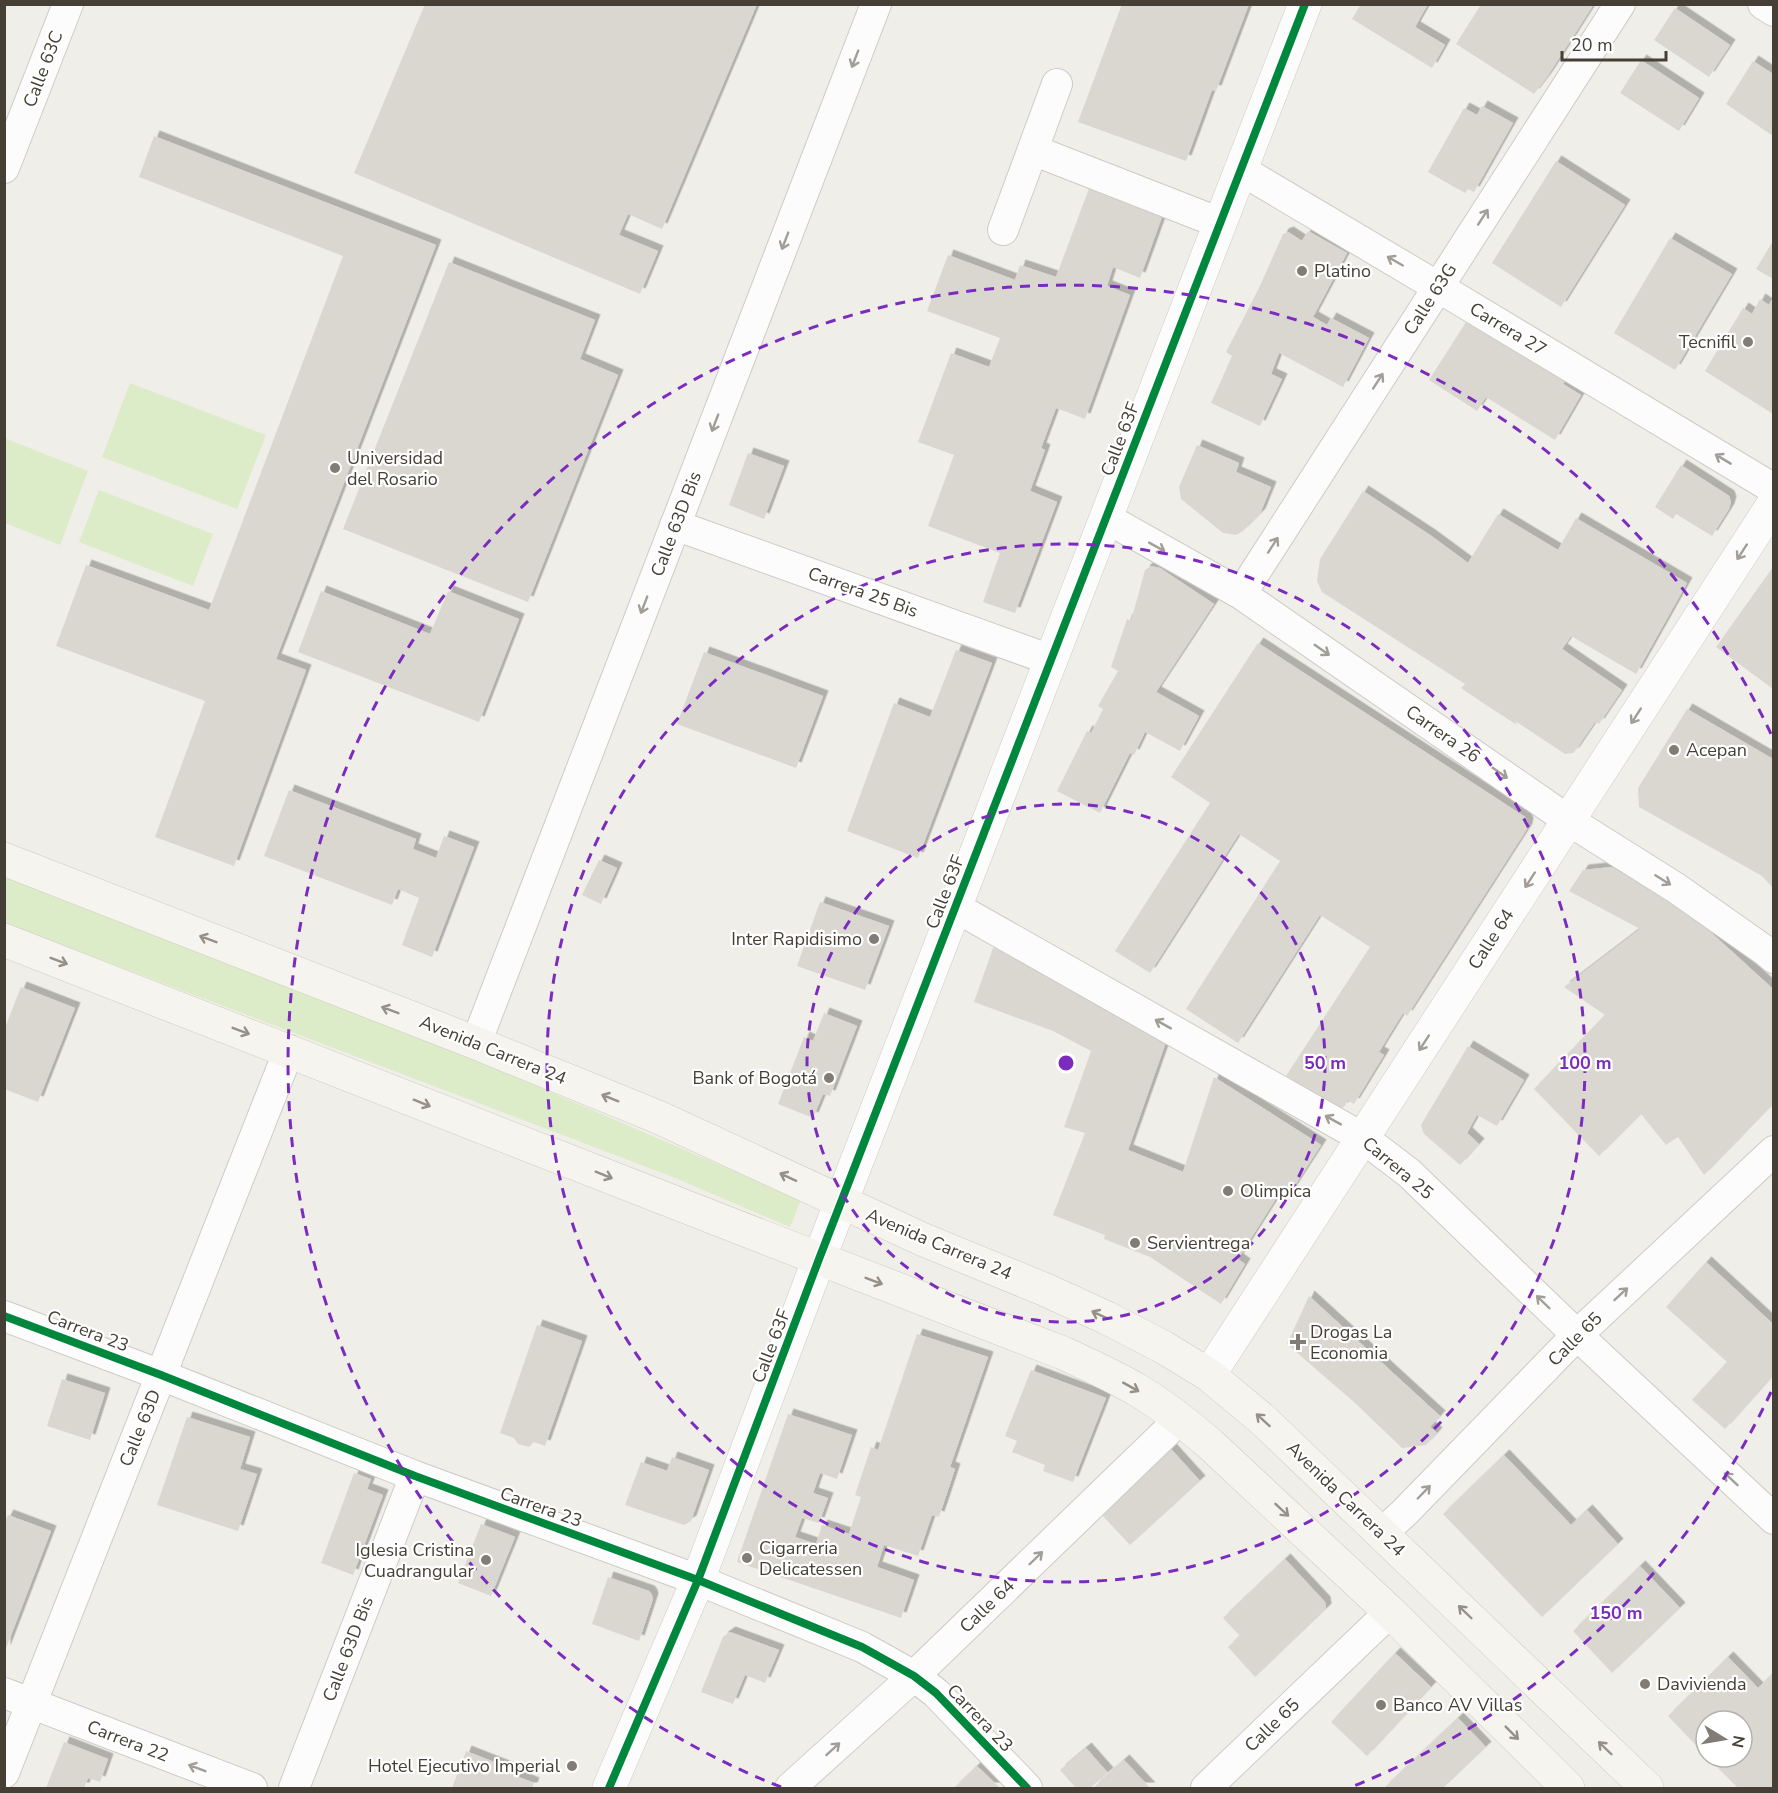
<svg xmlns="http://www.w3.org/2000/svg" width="1778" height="1793" viewBox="0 0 1778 1793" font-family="'Nunito Sans',sans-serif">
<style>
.green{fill:#dcebc8}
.building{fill:#dad7d1;filter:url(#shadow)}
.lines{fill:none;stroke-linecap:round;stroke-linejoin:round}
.minor-casing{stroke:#cecbc6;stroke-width:32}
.tertiary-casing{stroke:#cecbc6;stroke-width:34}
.secondary-casing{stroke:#cfcbbf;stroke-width:34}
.minor{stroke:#fdfcfc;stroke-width:30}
.tertiary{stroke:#fdfcfc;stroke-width:33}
.secondary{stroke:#f6f4ee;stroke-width:33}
.cycleway-casing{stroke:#fff;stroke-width:11}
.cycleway{stroke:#00873e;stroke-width:8}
.oneway{stroke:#a19e98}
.oneway2{stroke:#959088}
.ring{fill:none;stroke:#7b2cbf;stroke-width:3;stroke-dasharray:10 8}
.poi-dot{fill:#817c74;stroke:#fff;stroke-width:2}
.labels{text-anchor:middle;stroke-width:4.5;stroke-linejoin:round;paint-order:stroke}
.street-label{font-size:18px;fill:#453f35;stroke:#fff}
.poi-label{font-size:18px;fill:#453f35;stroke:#fff;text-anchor:start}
.centre{fill:#7b2cbf;stroke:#fff;stroke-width:3}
.ring-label{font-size:18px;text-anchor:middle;font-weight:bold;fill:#7b2cbf;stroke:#fff;stroke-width:4.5;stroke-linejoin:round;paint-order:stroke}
</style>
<defs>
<filter id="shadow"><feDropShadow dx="5.5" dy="-5.5" stdDeviation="0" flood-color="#0004"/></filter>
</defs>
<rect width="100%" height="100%" fill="#f0eee8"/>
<path class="green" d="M130 383 266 435 237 509 102 457Z
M4 438 88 471 60 545 5 523Z
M99 490 213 534 193 586 79 542Z
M4 877 481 1062 801 1200 790 1227 673 1177 5 923Z"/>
<path class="building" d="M425 4H757L662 229 628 214 619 235 658 251 640 294 354 173Z
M1122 4H1249L1216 91 1212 90 1186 161 1078 122Z
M1361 4H1428L1415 27 1445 45 1432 68 1352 19Z
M1477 4H1594L1547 77 1534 94 1456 44 1480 6Z
M1675 8 1730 45 1709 77 1654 40Z
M1641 60 1699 98 1679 131 1620 93Z
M1753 61 1773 74V136L1726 104Z
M1482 106 1513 123 1474 192 1468 189 1465 193 1428 172 1464 108 1477 115Z
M154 136 436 245 276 659 306 670 234 866 155 837 205 701 56 646 86 565 209 610 343 256 139 177Z
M1556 161 1625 205 1561 307 1492 263Z
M1091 183 1140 202 1138 208 1162 217 1140 278 1113 267 1107 286 1130 295 1085 419 1056 408 1041 448 1045 450 1030 491 1057 502 1015 613 983 602 1000 553 928 526 954 455 918 442 951 353 989 367 1000 338 927 311 948 255 1015 280 1020 265 1056 277Z
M1308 231 1347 253 1313 317 1327 325 1331 318 1369 338 1343 387 1279 353 1271 374 1282 379 1260 426 1211 403 1232 356 1226 352 1259 288 1283 234 1288 232 1302 241Z
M1670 238 1732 274 1675 370 1614 333Z
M1773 241V279L1756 269Z
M449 262 595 320 580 359 618 375 528 602 343 529Z
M1773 298V414L1705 371 1743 308 1752 314 1760 299 1769 305Z
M1475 319 1567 378 1563 384 1581 395 1555 440 1486 397 1477 411 1429 380 1466 322 1471 325Z
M1197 445 1239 463 1236 472 1271 487 1260 514 1243 531 1236 535 1223 533 1181 499 1179 487Z
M748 453 784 466 764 519 729 505Z
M1681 465 1729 496 1731 502 1729 509 1712 536 1676 514 1673 519 1655 507Z
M1363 491 1430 535 1468 563 1498 514 1558 550 1576 518 1687 583 1636 674 1571 636 1562 649 1622 690 1599 724 1595 722 1575 751 1573 753 1565 754 1515 721 1517 725 1486 705 1461 688 1465 684 1322 592 1317 581 1320 559Z
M1151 566 1160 568 1214 604 1156 692 1199 716 1180 751 1145 732 1134 755 1130 753 1100 813 1057 791 1087 731 1091 733 1103 709 1098 706 1118 671 1111 667 1127 619 1131 621 1145 570Z
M1773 567V689L1716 647Z
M321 591 430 634 448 591 519 619 479 722 298 652Z
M1258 643 1525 817 1528 823 1527 829 1407 1016 1403 1013 1379 1052 1384 1055 1354 1104 1348 1100 1344 1107 1341 1108H1336L1286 1076 1370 947 1320 915 1238 1043 1186 1009 1280 861 1239 834 1150 973 1115 951 1210 803 1171 777Z
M956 650 992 663 918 858 847 831 894 703 930 717Z
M704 652 823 696 796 768 677 724Z
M1687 709 1773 759V888L1762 876 1639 807 1638 788Z
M289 790 416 839 413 849 436 858 444 836 474 847 432 957 402 945 419 898 398 889 392 905 264 856Z
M599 860 617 868 601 904 582 895Z
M1612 867 1674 904 1705 927 1773 989V1104L1704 1175 1678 1137 1666 1145 1641 1114 1599 1156 1534 1089 1605 1015 1564 987 1640 929 1569 891 1583 870Z
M820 902 889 926 865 990 797 966Z
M1003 944 1167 1039 1128 1150 1183 1172 1214 1077 1321 1145 1290 1193 1282 1189 1238 1259 1245 1264 1221 1304 1150 1257 1104 1239 1105 1235 1053 1215 1085 1133 1064 1127 1091 1051 1053 1031 974 1002 993 948Z
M21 987 75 1008 38 1102 4 1089V1030Z
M824 1013 857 1026 830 1096 823 1094 813 1118 778 1104 804 1037 813 1041Z
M1468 1046 1524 1080 1497 1126 1477 1115 1467 1133 1479 1144 1460 1165 1424 1134 1421 1125Z
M1706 1262 1773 1324V1375L1725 1429 1692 1400 1727 1362 1666 1307Z
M1309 1296 1440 1416 1430 1427 1437 1433 1426 1445 1402 1448 1355 1403 1287 1344Z
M537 1325 582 1341 545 1446 534 1442 529 1447 518 1444 514 1438 500 1433Z
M917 1334 988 1357 950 1467 955 1469 939 1517 932 1515 918 1556 884 1545 877 1567 914 1580 901 1618 737 1562 788 1414 852 1435 837 1479 820 1473 813 1493 828 1498 819 1523 802 1518 795 1537 816 1544 822 1525 849 1534 861 1497 855 1495 871 1447 878 1450Z
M1031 1370 1106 1398 1073 1482 1043 1471 1045 1465 1012 1452 1017 1441 1005 1436Z
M62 1379 105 1393 90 1440 47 1426Z
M187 1417 250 1437 240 1469 257 1474 238 1531 157 1505Z
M1171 1449 1200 1481 1130 1545 1101 1514Z
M1504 1455 1571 1525 1587 1510 1618 1544 1542 1617 1443 1514Z
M672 1457 709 1470 691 1521 684 1525 625 1505 641 1462 667 1471Z
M354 1473 371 1479 367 1489 383 1495 353 1575 321 1563Z
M8 1515 51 1531 5 1651 4 1523Z
M481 1524 515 1537 491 1596 458 1583Z
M1285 1559 1325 1602 1326 1609 1255 1677 1228 1647 1240 1636 1223 1618Z
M1640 1566 1680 1608 1612 1673 1573 1631Z
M608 1577 649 1591 652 1595 653 1599 639 1641 592 1624Z
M730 1632 779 1650 765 1683 745 1675 733 1704 701 1692 723 1637Z
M1395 1653 1431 1687 1367 1756 1331 1722Z
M1728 1657 1758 1688 1773 1673V1788H1738L1707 1757H1742V1721H1706V1756L1668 1716Z
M1458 1718 1486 1747 1443 1788H1384Z
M64 1742 108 1759 100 1782 88 1778 84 1788H46Z
M1086 1748 1108 1773 1090 1788H1076L1060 1770Z
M466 1751 517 1771 516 1776 534 1783 532 1788H452Z
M1124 1760 1150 1788H1093Z
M977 1766 1000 1788H954Z"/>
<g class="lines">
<defs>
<path id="minor" d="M1763 4 1774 11
M1033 150 1220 223
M4 168 68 4
M1241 170 1438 287 1774 489
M1003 230 1057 84
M1106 518 1241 594 1568 820 1676 888 1767 952 1774 958
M675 525 1051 660
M1241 594 1620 4
M955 907 1363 1138 1409 1173 1577 1335 1774 1519
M476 1043 876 4
M4 1316 161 1375 415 1476 698 1580 862 1647 914 1676 936 1693 1027 1788
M1382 1533 1405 1512 1577 1335 1774 1151
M4 1693 252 1788
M4 1773 289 1050
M294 1788 415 1476
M790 1788 914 1676 1180 1419
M1206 1788 1390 1612"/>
<path id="tertiary" d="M1209 1375 1774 503
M609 1788 698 1580 819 1259 1305 4"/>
<path id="secondary" d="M4 859 476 1043 658 1117 924 1240 1046 1290 1107 1318 1163 1347 1209 1375 1263 1420 1647 1788
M4 940C358 1076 709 1218 1063 1353 1089 1365 1114 1376 1139 1391 1164 1406 1188 1425 1210 1444L1390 1612 1568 1788"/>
</defs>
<use href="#minor" class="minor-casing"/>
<use href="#tertiary" class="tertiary-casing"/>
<use href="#secondary" class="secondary-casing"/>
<use href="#minor" class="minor"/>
<use href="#tertiary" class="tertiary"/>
<use href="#secondary" class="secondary"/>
<defs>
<path id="cycleway" d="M4 1316 161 1375 415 1476 698 1580 862 1647 914 1676 936 1693 1027 1788
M609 1788 698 1580 819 1259 1305 4"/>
</defs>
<use href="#cycleway" class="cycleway-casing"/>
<use href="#cycleway" class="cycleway"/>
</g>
<defs><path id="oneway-shaft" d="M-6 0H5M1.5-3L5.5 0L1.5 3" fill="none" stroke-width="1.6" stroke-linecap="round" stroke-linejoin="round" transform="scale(1.5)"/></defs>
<g class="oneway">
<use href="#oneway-shaft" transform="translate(855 59) rotate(111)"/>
<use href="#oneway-shaft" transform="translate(1483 217) rotate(-57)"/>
<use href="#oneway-shaft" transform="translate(785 241) rotate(111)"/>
<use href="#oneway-shaft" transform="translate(1395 261) rotate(-150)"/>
<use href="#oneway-shaft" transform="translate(1378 381) rotate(-57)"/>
<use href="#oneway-shaft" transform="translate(715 423) rotate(111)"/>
<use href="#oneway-shaft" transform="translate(1723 459) rotate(-149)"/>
<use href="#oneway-shaft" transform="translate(1273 545) rotate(-57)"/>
<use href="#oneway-shaft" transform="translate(1157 547) rotate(29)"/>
<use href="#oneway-shaft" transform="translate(1742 552) rotate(123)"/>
<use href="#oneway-shaft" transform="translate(644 605) rotate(111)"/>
<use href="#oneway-shaft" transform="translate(1322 650) rotate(35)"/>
<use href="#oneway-shaft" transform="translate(1636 716) rotate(123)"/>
<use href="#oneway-shaft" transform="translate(1500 773) rotate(35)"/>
<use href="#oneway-shaft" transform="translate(1530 880) rotate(123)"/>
<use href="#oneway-shaft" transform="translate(1663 880) rotate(32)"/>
<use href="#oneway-shaft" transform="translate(1163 1024) rotate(-151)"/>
<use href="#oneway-shaft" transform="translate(1424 1043) rotate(123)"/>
<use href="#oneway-shaft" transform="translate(1333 1120) rotate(-151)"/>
<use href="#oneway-shaft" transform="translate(1621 1294) rotate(-43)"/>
<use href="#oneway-shaft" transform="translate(1543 1302) rotate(-136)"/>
<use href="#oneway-shaft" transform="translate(1731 1479) rotate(-137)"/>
<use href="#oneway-shaft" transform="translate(1424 1492) rotate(-46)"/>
<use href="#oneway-shaft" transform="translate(1036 1558) rotate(-44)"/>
<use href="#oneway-shaft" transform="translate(833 1749) rotate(-42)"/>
<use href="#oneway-shaft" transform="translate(197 1768) rotate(-159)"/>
</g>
<g class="oneway2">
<use href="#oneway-shaft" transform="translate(208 939) rotate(-159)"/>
<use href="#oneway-shaft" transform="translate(59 961) rotate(21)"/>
<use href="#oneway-shaft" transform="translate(390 1010) rotate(-159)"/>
<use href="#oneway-shaft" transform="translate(241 1031) rotate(21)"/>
<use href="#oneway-shaft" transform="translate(610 1098) rotate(-158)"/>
<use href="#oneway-shaft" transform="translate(422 1103) rotate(22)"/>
<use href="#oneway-shaft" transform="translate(604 1175) rotate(22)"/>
<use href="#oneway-shaft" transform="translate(788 1177) rotate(-155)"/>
<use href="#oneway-shaft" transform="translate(874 1281) rotate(21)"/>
<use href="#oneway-shaft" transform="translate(1100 1315) rotate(-155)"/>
<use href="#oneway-shaft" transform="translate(1131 1387) rotate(29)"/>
<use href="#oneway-shaft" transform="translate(1263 1420) rotate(-138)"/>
<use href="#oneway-shaft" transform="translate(1282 1510) rotate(43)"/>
<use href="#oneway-shaft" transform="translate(1465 1612) rotate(-136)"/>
<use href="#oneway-shaft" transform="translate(1512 1733) rotate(45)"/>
<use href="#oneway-shaft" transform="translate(1605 1748) rotate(-136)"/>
</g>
<g class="ring">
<circle cx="1066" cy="1063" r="259"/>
<circle cx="1066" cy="1063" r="519"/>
<path d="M1771 1392A778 778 0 0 1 1351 1787M781 1787A778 778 0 1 1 1771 734"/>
</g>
<g class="poi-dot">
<circle cx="1302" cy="271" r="6"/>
<circle cx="1748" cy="342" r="6"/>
<circle cx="335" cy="468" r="6"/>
<circle cx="1674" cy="750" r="6"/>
<circle cx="874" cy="939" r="6"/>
<circle cx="829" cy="1078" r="6"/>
<circle cx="1228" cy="1191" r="6"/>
<circle cx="1135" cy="1243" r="6"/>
<path d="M1295 1333h6v6h6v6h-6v6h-6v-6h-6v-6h6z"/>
<circle cx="747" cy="1558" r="6"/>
<circle cx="486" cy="1560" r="6"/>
<circle cx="1645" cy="1684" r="6"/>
<circle cx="1381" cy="1705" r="6"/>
<circle cx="572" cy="1766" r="6"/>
</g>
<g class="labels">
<g class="street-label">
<text transform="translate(43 69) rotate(-69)" y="6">Calle 63C</text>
<text transform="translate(1430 299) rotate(-57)" y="6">Calle 63G</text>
<text transform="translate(1508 329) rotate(31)" y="6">Carrera 27</text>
<text transform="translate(1120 439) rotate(-69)" y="6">Calle 63F</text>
<text transform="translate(676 524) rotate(-69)" y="6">Calle 63D Bis</text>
<text transform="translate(863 592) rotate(20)" y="6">Carrera 25 Bis</text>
<text transform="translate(1443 734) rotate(35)" y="6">Carrera 26</text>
<text transform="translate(945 892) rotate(-69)" y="6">Calle 63F</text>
<text transform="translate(1491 939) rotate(-57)" y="6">Calle 64</text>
<text transform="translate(493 1050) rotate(22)" y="6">Avenida Carrera 24</text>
<text transform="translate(1398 1168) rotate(40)" y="6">Carrera 25</text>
<text transform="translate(939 1244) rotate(23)" y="6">Avenida Carrera 24</text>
<text transform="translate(88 1331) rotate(21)" y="6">Carrera 23</text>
<text transform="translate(1575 1339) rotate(-45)" y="6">Calle 65</text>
<text transform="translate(771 1346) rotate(-69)" y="6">Calle 63F</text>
<text transform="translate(140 1428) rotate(-68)" y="6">Calle 63D</text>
<text transform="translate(1346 1499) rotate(44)" y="6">Avenida Carrera 24</text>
<text transform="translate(541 1507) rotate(20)" y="6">Carrera 23</text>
<text transform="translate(987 1606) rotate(-44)" y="6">Calle 64</text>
<text transform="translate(348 1649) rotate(-69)" y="6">Calle 63D Bis</text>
<text transform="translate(980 1718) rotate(46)" y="6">Carrera 23</text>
<text transform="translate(1272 1725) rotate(-44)" y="6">Calle 65</text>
<text transform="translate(128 1741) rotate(21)" y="6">Carrera 22</text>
</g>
<g class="poi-label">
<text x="1314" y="277">Platino</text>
<text x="1736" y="348" text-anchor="end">Tecnifil</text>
<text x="347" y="464">Universidad<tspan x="347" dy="21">del Rosario</tspan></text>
<text x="1686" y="756">Acepan</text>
<text x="862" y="945" text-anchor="end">Inter Rapidisimo</text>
<text x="817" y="1084" text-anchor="end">Bank of Bogotá</text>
<text x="1240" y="1197">Olimpica</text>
<text x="1147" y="1249">Servientrega</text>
<text x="1310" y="1338">Drogas La<tspan x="1310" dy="21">Economia</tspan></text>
<text x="759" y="1554">Cigarreria<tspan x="759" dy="21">Delicatessen</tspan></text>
<text x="474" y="1556" text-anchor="end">Iglesia Cristina<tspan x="474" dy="21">Cuadrangular</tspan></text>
<text x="1657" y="1690">Davivienda</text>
<text x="1393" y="1711">Banco AV Villas</text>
<text x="560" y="1772" text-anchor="end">Hotel Ejecutivo Imperial</text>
</g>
</g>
<circle cx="1066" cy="1063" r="9" class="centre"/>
<g class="ring-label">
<text x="1325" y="1069">50 m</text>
<text x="1585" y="1069">100 m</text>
<text x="1616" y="1619">150 m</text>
</g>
<rect width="1778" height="1793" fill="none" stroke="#453f35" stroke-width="12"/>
<g transform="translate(1724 1739) rotate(101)"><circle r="28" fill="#ffffff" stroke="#b5b2ae" stroke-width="1.5"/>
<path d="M0-4.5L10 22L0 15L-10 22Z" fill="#817c74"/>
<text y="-9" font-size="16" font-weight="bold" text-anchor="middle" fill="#453f35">N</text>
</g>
<path d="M1562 51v9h104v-9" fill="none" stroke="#453f35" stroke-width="3"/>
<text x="1571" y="51" font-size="18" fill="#453f35" stroke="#ffffff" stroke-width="4.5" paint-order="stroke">20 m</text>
</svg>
